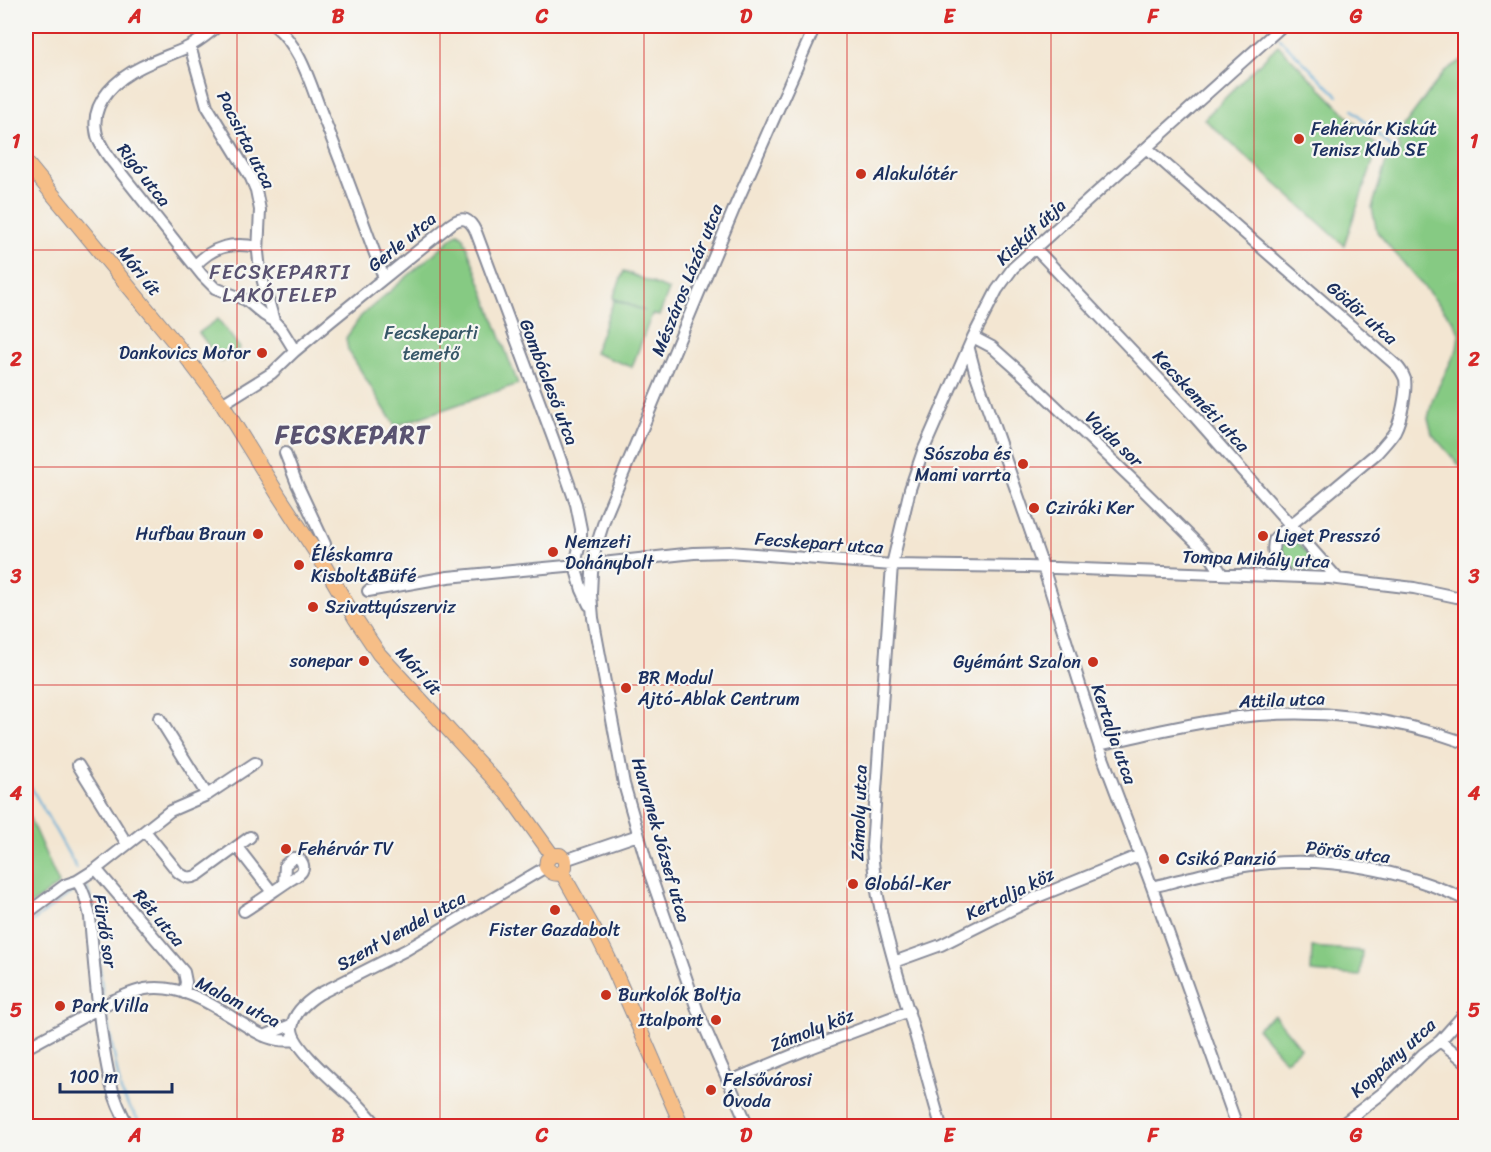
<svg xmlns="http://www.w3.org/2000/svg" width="1491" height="1152" viewBox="0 0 1491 1152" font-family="Sriracha,sans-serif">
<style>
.green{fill:#86ca83;stroke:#507c70;stroke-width:1.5}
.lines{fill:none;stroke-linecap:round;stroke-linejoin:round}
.stream{stroke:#5daad6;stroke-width:2}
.minor-casing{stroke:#878a98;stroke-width:14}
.major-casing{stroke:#878a98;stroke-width:16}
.minor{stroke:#fff;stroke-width:10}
.major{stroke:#f6be87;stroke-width:14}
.grid{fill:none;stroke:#d62828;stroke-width:1.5;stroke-opacity:0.55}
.poi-dot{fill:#c8321e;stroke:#f6f6f2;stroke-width:2}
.labels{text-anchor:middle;stroke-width:4.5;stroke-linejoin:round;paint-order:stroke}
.poi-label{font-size:18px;fill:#1b2f5e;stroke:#f6f6f2;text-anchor:start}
.street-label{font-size:18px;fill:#1b2f5e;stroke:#f6f6f2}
.park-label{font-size:18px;fill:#365667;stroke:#f6f6f2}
.neighbourhood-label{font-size:20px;letter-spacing:1.5px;fill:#5a5371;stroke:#f6f6f2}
.district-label{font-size:24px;font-weight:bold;letter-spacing:1.5px;fill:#5a5371;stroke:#f6f6f2}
.neatline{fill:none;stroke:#d62828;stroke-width:2}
.grid-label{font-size:20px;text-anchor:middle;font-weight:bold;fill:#d62828}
</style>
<rect width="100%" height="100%" fill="#f6f6f2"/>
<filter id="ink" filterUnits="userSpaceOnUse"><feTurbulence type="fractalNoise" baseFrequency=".0167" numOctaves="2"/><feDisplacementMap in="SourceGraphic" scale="12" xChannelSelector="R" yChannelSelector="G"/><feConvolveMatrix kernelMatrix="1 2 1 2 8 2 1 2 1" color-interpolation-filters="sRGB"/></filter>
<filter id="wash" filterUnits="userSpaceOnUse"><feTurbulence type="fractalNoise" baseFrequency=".008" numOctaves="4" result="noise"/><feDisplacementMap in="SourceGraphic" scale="24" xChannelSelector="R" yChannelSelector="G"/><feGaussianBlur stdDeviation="1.35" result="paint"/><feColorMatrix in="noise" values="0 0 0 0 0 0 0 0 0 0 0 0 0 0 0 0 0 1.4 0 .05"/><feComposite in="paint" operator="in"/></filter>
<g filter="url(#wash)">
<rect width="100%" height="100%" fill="#f3e6d2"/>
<path class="green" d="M1278 45 1378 147 1344 245 1204 119Z
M1465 58V469L1458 464 1432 434 1428 418 1433 398 1457 349 1459 333 1453 321 1377 232 1372 208 1386 161 1398 154 1399 149 1397 141 1405 124 1444 72Z
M458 233 463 236 518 384 395 426 348 350 346 338 361 316Z
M624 271 669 290 659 316 652 314 632 367 594 353 614 300 645 311 613 298Z
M218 319 240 348 221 362 199 333Z
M1290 538 1295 539 1318 566V570C1300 577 1285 566 1280 549L1284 542Z
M26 810 59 884 26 908Z
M1312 947 1362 951 1360 976 1311 972Z
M1274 1015 1301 1048 1285 1061 1257 1028Z"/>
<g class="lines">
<path class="stream" d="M1279 38 1338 96
M1353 110 1398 154
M26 778 77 869
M85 883 94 908 95 917
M26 926 76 889
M96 926 103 1001
M105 1009 121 1091 128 1105 143 1126"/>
</g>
</g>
<g filter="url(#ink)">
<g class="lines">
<defs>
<path id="minor" d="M218 26C209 33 199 42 188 47 173 54 157 59 141 67 118 78 91 101 96 130 97 141 104 150 110 159L202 275 215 288 246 300 264 315 274 321 282 330 295 351
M275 26C302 48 311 87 324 119 345 171 364 225 384 278
M190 46 207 106 251 178 256 190 260 210 258 252 260 271 274 321
M1147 148 1397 366C1401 370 1403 374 1405 379 1407 391 1401 420 1395 431 1390 439 1383 446 1377 453L1275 538C1269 557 1280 560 1285 576
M1035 248 1194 416 1338 579
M195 266C212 246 232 242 258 247
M973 337 992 347 1019 371 1134 481 1210 556 1222 574
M969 349 975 372 1043 567 1102 755 1152 887 1237 1126
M222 404 272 373 295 351 331 321 451 224C463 215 470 219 476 232L554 441 576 504 581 529V539L577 556V573L582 590 589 605
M285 453 297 484 325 544
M593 564 694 553 729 552 892 565 1027 567 1329 578 1414 588 1466 599
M368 591 448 577 577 565
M159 718 207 795
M1099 745C1145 734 1191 723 1239 717 1314 708 1394 717 1466 743
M78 765 127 844
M145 831 178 872C185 878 190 879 198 875L250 837
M237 847 272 892
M565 860 638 835
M96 869 184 972 186 982 184 993
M77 881C85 892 87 904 90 917 93 954 96 992 101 1029 106 1063 110 1097 129 1126
M1152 887C1188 878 1223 868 1260 864 1327 856 1405 870 1466 900
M244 911C260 901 275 890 290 880 293 878 300 875 302 871 305 866 302 861 298 858H293L285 865 284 884
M26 914 65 885 77 881 96 869 170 811 207 795 255 763
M894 962 941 945 1037 897 1140 855
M264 1036 293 1024
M1440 1041 1466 1062
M26 1048 114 1000C124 996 134 991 145 989 182 983 214 1006 243 1024 260 1035 274 1043 295 1040
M728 1082 805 1050 909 1011
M378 1126C371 1118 364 1110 356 1102 342 1088 293 1049 292 1029 292 1014 308 1001 319 994L406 950 546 867
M748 1126 698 1012 649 871 624 784 593 618 591 594 592 573 595 550 606 515 736 204 815 26
M941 1126C928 1081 916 1036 902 990 889 944 874 896 872 847L892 565 910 489 923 451 973 337 997 290 1013 268 1035 248 1282 26
M1340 1126 1384 1092 1423 1054 1440 1041 1466 1012"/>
<path id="major" d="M26 162 180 349 222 404 279 496 324 565 355 618 379 654 511 798 552 855
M552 855 547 860 546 867C551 873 554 875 562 873
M552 855H560L565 860V867L562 873
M562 873 596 933 611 963 682 1126"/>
</defs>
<use href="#minor" class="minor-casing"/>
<use href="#major" class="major-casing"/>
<use href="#minor" class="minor"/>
<use href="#major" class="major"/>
</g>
</g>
<path class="grid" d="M237 26V1126M440 26V1126M644 26V1126M847 26V1126M1051 26V1126M1254 26V1126M26 250H1466M26 467H1466M26 685H1466M26 902H1466"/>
<g class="poi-dot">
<circle cx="1299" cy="139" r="6"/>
<circle cx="861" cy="174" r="6"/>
<circle cx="262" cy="353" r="6"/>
<circle cx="1023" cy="464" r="6"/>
<circle cx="1034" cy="508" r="6"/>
<circle cx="258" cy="534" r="6"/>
<circle cx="1263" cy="536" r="6"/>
<circle cx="553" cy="552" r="6"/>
<circle cx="299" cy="565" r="6"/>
<circle cx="313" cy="607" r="6"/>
<circle cx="364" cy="661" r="6"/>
<circle cx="1093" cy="662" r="6"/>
<circle cx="626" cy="688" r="6"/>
<circle cx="286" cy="849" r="6"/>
<circle cx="1164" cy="859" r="6"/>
<circle cx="853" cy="884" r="6"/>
<circle cx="555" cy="910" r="6"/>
<circle cx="606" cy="995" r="6"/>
<circle cx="60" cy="1006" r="6"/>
<circle cx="716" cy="1020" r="6"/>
<circle cx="711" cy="1090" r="6"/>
</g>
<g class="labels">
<g class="poi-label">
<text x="1311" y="135">Fehérvár Kiskút<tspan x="1311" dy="21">Tenisz Klub SE</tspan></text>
<text x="873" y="180">Alakulótér</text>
<text x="250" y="359" text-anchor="end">Dankovics Motor</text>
<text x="1011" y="460" text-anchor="end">Sószoba és<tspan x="1011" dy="21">Mami varrta</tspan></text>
<text x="1046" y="514">Cziráki Ker</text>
<text x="246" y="540" text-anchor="end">Hufbau Braun</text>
<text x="1275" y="542">Liget Presszó</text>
<text x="565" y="548">Nemzeti<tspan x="565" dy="21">Dohánybolt</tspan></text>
<text x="311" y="561">Éléskamra<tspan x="311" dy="21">Kisbolt&amp;Büfé</tspan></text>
<text x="325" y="613">Szivattyúszerviz</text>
<text x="352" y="667" text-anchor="end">sonepar</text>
<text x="1081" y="668" text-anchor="end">Gyémánt Szalon</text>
<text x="638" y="684">BR Modul<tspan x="638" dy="21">Ajtó-Ablak Centrum</tspan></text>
<text x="298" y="855">Fehérvár TV</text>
<text x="1176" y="865">Csikó Panzió</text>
<text x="865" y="890">Globál-Ker</text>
<text x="555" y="936" text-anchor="middle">Fister Gazdabolt</text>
<text x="618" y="1001">Burkolók Boltja</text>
<text x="72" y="1012">Park Villa</text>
<text x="704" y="1026" text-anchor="end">Italpont</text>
<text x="723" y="1086">Felsővárosi<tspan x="723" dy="21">Óvoda</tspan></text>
</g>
<g class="street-label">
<text transform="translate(246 140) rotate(63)" y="6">Pacsirta utca</text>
<text transform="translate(144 175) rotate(52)" y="6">Rigó utca</text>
<text transform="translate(1031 232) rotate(-43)" y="6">Kiskút útja</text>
<text transform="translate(402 242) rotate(-39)" y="6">Gerle utca</text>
<text transform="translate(139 271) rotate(51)" y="6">Móri út</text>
<text transform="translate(687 280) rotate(-68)" y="6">Mészáros Lázár utca</text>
<text transform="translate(1362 313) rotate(41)" y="6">Gödör utca</text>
<text transform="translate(549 382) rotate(69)" y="6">Gombócleső utca</text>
<text transform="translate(1201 401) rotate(47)" y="6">Kecskeméti utca</text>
<text transform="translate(1114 439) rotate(44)" y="6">Vajda sor</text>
<text transform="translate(819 543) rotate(4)" y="6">Fecskepart utca</text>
<text transform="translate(1256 559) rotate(2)" y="6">Tompa Mihály utca</text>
<text transform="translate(419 671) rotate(48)" y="6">Móri út</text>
<text transform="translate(1282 700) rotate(-2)" y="6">Attila utca</text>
<text transform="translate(1114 734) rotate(71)" y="6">Kertalja utca</text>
<text transform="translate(859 813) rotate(-88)" y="6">Zámoly utca</text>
<text transform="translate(661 840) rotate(74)" y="6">Havranek József utca</text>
<text transform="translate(1348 852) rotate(7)" y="6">Pörös utca</text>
<text transform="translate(1010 894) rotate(-26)" y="6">Kertalja köz</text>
<text transform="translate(159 918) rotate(50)" y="6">Rét utca</text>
<text transform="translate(105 931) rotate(81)" y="6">Fürdő sor</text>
<text transform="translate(401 931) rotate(-29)" y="6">Szent Vendel utca</text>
<text transform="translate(238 1002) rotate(27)" y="6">Malom utca</text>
<text transform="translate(812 1030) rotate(-21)" y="6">Zámoly köz</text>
<text transform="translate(1393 1058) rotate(-42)" y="6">Koppány utca</text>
</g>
<g class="park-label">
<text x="431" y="339">Fecskeparti<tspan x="431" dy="21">temető</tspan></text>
</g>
<g class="neighbourhood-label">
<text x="280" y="279">FECSKEPARTI<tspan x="280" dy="23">LAKÓTELEP</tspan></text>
</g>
<g class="district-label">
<text x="353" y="443">FECSKEPART</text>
</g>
</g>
<rect width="1491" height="1152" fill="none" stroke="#f6f6f2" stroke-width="66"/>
<path d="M60 1083v9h112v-9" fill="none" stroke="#1b2f5e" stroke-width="3"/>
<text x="69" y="1083" font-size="18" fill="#1b2f5e" stroke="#f6f6f2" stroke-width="4.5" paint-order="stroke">100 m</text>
<rect x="33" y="33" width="1425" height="1086" class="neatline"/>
<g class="grid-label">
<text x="135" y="23">A</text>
<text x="338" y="23">B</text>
<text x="542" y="23">C</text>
<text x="746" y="23">D</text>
<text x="949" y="23">E</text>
<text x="1153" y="23">F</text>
<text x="1356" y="23">G</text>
<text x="16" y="148">1</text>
<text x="1474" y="148">1</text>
<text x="16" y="366">2</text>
<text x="1474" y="366">2</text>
<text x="16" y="583">3</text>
<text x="1474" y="583">3</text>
<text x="16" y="800">4</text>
<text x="1474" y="800">4</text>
<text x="16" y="1017">5</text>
<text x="1474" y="1017">5</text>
<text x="135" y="1142">A</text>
<text x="338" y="1142">B</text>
<text x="542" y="1142">C</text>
<text x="746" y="1142">D</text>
<text x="949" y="1142">E</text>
<text x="1153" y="1142">F</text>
<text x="1356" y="1142">G</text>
</g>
</svg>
